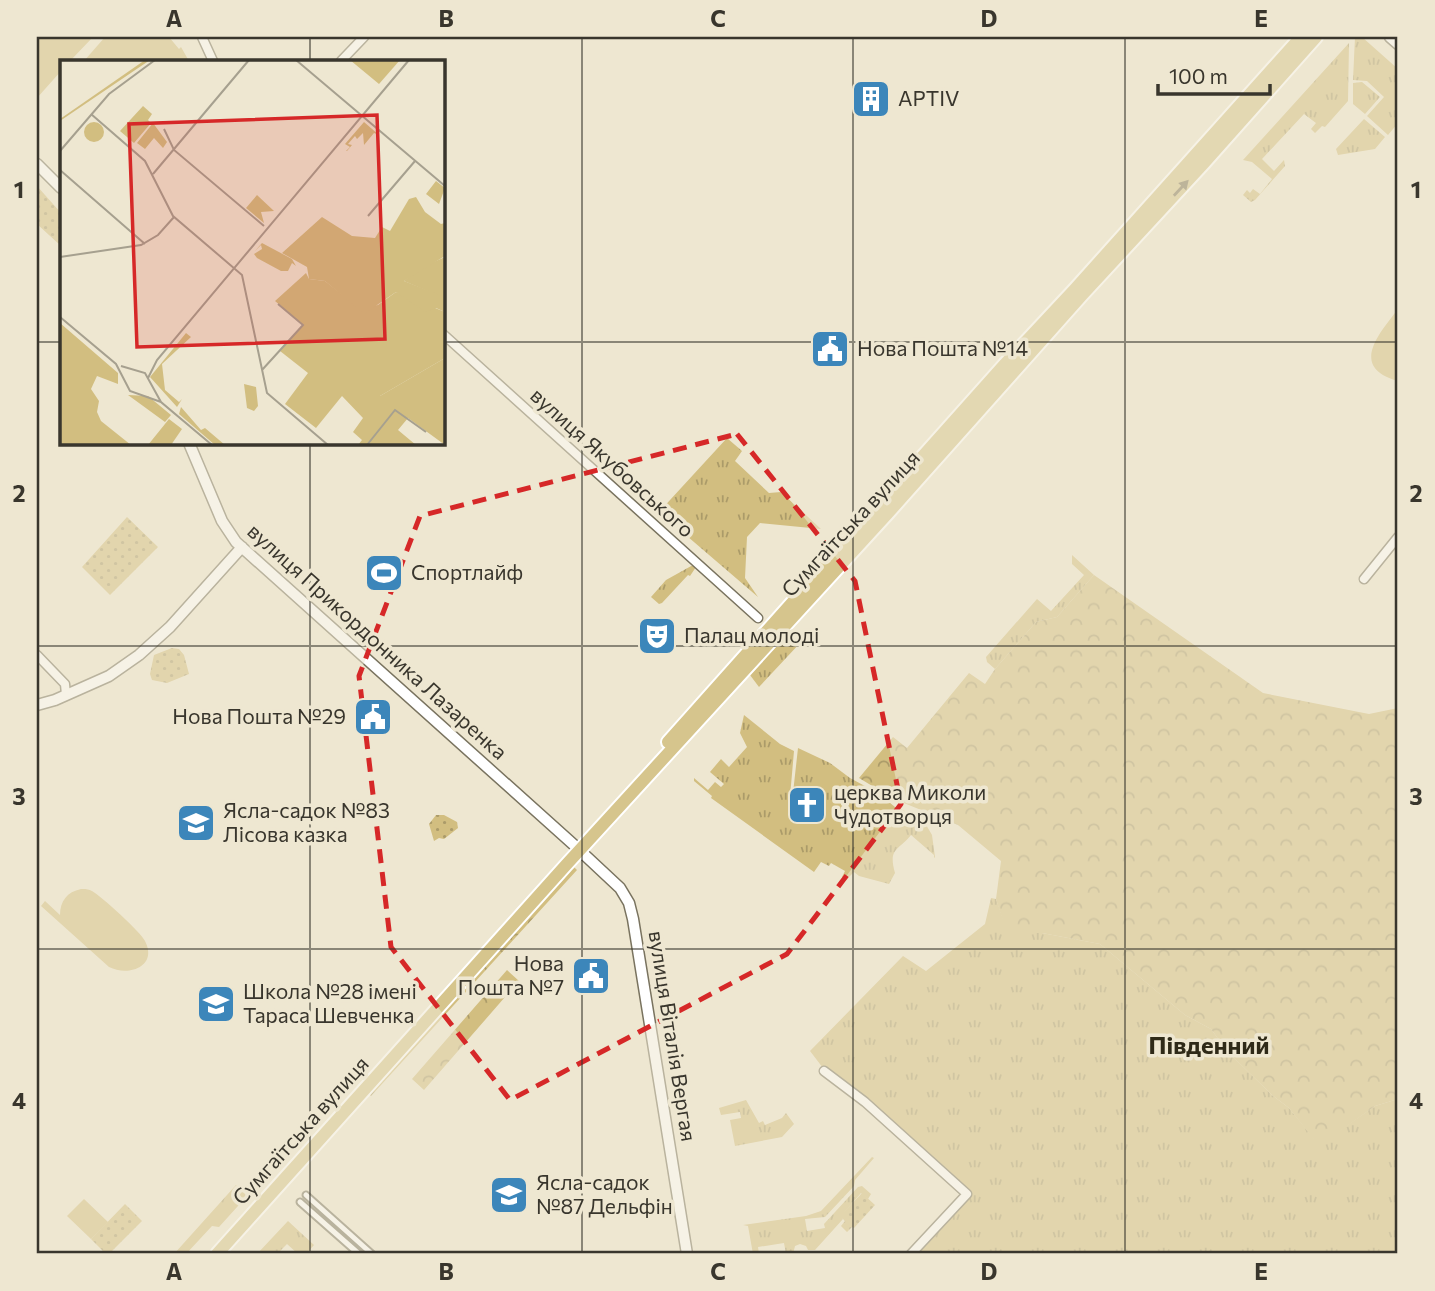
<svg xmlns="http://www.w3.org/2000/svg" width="1435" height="1291" viewBox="0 0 1435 1291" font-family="Commissioner,sans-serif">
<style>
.grass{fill:url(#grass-tufts)}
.forest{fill:url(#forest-crowns)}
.park{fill:url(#park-dots)}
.pitch{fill:#d2be80}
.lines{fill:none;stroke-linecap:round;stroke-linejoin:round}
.pedestrian-casing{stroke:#79735f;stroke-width:9}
.minor-casing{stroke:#79735f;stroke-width:11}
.tertiary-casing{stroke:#79735f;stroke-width:13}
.primary-casing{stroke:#fff;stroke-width:16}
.pedestrian{stroke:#fff;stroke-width:5}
.minor{stroke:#fff;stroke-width:8}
.tertiary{stroke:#fff;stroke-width:10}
.primary{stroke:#d6c58d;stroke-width:12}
.oneway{fill:#807658}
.marked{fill:none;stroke:#d62828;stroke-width:5;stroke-dasharray:14 9;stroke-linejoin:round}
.grid{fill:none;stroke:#39362d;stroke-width:2;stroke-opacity:0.55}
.labels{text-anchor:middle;stroke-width:7;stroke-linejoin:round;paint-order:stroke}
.poi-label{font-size:21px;fill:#39362d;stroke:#eee7d1;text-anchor:start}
.street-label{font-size:21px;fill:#39362d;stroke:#eee7d1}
.quarter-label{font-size:24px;font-weight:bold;fill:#2f2a18;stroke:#eee7d1}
.inset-road{fill:none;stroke:#a6a08f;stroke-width:2}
.view{fill:#d62828;fill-opacity:0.15;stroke:#d62828;stroke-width:3.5}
.inset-edge{fill:none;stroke:#39362d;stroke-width:3.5}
.neatline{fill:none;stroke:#39362d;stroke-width:2.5}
.grid-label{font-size:23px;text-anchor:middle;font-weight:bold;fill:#39362d}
</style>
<defs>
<pattern id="grass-tufts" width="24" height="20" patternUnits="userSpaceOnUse" patternTransform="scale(1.75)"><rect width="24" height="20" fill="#d2be80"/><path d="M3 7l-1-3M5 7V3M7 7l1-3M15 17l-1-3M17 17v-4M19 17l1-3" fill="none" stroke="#ab9b69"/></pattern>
<pattern id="forest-crowns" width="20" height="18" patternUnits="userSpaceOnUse" patternTransform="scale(1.75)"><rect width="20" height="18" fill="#d2be80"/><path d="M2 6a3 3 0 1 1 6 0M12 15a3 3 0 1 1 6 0" fill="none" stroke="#ab9b69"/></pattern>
<pattern id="park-dots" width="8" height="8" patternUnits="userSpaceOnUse" patternTransform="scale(1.75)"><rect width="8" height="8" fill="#d2be80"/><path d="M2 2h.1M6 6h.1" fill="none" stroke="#ab9b69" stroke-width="1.8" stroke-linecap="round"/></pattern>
</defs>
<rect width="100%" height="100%" fill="#eee7d1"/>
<path class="grass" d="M1355 37H1362L1398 69V123L1388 135 1367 116 1384 97 1367 81 1353 80Z
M1349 43 1348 101 1325 127 1322 126 1315 133 1311 129 1316 123 1304 114 1262 159 1274 171 1284 160 1285 166 1255 200 1251 202 1243 195 1247 190 1250 193 1253 189 1260 194 1272 179 1252 162 1243 160Z
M1362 82 1380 97 1365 114 1353 104V83Z
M1364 119 1385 137 1375 149 1338 155 1336 149Z
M727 438 742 451 735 461 769 493 781 492 821 529 760 523 747 537 745 578 758 597 659 512Z
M1072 555 1094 575 1057 617 1036 622 995 669 987 662 986 657 1037 599 1051 611 1084 575 1072 564Z
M693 565 696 567 690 576 688 575 662 603 659 604 651 597 666 580Z
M789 632 801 642 759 687 750 675Z
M744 715 780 744 794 751 789 808 796 807 798 812H805L809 816 816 813C819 806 821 799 812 795L797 798 796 802H792L798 748 830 763 850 778 878 793 895 807 915 815 925 823 932 835 935 857 934 858V855L911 835C898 851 888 848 895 873L889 884 859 876 854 872 846 880 842 877 845 871 831 863 829 866 821 862 814 872 711 798 712 796 694 781V778L708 790 715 782 721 787 724 784 710 772 721 759 729 767 747 747 740 733Z
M991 898 996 899 1008 933H1042L1100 944 1185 1015 1211 1029 1227 1051 1272 1095 1289 1108 1319 1145 1375 1106 1398 1099V1254H911L966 1194 823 1068 810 1051 903 956 926 971 985 924Z
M746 1100 759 1123 763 1121 765 1125 782 1118 786 1113 794 1124 782 1137 735 1146 730 1120 741 1118 740 1112 721 1115 719 1108Z
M872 1157 874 1158 855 1180 854 1186 825 1217 805 1219 807 1231 825 1228 824 1224 858 1187 862 1186 871 1194 868 1199 861 1193 841 1216 843 1219 815 1250H808L806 1246 800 1244 795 1246 793 1254H786L784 1243 758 1247 759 1254H753L748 1226 743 1225 806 1216 821 1211Z
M236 1185 247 1196 219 1227 212 1226 186 1254H174Z
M288 1221 314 1245 306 1254H298L287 1244 277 1254H257Z"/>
<path class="forest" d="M1094 575 1263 693 1369 714 1398 708V1099L1375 1106 1319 1146 1289 1108 1272 1095 1227 1051 1211 1029 1185 1015 1100 944 1042 933H1007L996 899 1001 861 958 825 894 799 859 778 893 737 907 748 969 673 985 684 995 669 1036 622 1057 617Z
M572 865 577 870 371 1096 366 1092Z
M507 970 519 981 424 1090 412 1079Z"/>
<path class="park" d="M37 186 61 213V246L37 224Z
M127 517 158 547 110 595 82 567Z
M172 648 179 649 184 655 189 674 167 683 152 680 150 674 154 655Z
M436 815H444L457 822 458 828 444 839 439 838 434 841 429 824Z
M862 1193 875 1205 854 1228 852 1227 847 1232 841 1226 845 1221 840 1216Z
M125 1204 142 1221 109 1254H106L91 1239Z"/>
<path class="pitch" d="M37 37H93L70 61H61V71L37 98Z
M105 37H169L179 49 181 47 189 61H84Z
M1398 309V381C1348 367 1380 333 1398 309Z
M81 889C86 889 87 889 92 891 100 895 142 933 145 941 158 966 129 977 109 967L41 906 45 901 60 915C60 901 67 892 81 889Z
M84 1199 108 1222 91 1239 67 1216Z"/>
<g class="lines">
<defs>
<path id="pedestrian" d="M306 1195 372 1254
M300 1202 359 1254"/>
<path id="minor" d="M202 37 213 61
M341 61 364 37
M443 334 758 618
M1364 579 1398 537
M37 655 65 684 66 695
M824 1071 865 1102 967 1194 911 1254"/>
<path id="tertiary" d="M1390 37 1398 44
M37 164 61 188
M189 443 222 521 236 542 574 845 620 888 629 903 633 919 687 1254
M37 705 55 700 109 676 139 655 170 627 242 547"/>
<path id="primary" d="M668 742 1005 364 1075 289 1301 37
M217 1254 566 865 888 513 1082 295 1204 163 1316 37"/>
</defs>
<use href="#pedestrian" class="pedestrian-casing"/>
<use href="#minor" class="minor-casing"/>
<use href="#tertiary" class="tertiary-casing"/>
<use href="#primary" class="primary-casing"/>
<use href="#pedestrian" class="pedestrian"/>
<use href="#minor" class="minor"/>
<use href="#tertiary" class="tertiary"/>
<use href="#primary" class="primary"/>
</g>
<defs><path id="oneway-solid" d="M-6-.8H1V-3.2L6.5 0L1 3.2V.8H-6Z" transform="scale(1.75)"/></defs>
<use class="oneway" href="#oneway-solid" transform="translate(1181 188) rotate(-47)"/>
<path d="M0 0H1435V1291H0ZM737 434 855 581 901 804 787 954 510 1100 391 947 359 676 420 516Z" fill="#eee7d1" fill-opacity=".55" fill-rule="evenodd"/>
<path class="marked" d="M737 434 855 581 901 804 787 954 510 1100 391 947 359 676 420 516Z"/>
<path class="grid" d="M310 37V61M582 37V1254M853 37V1254M1125 37V1254M37 342H61M443 342H1398M310 443V1254M37 646H1398M37 949H1398"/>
<defs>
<symbol id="building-square" viewBox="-11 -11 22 22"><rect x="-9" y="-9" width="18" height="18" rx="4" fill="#3c86ba" stroke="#eee7d1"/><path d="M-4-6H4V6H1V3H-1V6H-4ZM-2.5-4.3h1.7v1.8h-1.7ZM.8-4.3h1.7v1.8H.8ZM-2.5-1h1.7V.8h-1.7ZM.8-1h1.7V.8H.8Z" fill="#fff"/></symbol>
<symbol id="civic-square" viewBox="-11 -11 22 22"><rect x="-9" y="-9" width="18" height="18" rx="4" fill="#3c86ba" stroke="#eee7d1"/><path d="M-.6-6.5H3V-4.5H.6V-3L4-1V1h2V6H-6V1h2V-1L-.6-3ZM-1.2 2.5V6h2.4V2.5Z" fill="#fff"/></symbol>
<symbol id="stadium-square" viewBox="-11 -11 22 22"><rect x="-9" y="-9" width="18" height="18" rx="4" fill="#3c86ba" stroke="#eee7d1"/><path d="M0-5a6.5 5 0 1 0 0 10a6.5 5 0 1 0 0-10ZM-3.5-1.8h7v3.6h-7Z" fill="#fff"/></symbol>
<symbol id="theatre-square" viewBox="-11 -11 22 22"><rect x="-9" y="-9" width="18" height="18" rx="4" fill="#3c86ba" stroke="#eee7d1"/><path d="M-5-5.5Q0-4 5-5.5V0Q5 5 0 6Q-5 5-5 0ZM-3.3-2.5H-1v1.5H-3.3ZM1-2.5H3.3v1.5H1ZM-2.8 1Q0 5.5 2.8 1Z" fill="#fff"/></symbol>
<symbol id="church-square" viewBox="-11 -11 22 22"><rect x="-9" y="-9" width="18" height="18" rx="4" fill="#3c86ba" stroke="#eee7d1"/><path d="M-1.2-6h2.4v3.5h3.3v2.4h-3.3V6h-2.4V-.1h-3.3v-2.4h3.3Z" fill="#fff"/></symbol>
<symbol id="school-square" viewBox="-11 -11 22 22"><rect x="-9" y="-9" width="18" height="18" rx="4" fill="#3c86ba" stroke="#eee7d1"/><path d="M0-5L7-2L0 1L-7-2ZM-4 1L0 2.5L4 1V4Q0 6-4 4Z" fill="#fff"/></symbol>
</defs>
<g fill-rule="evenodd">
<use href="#building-square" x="849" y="77" width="44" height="44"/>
<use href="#civic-square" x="808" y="327" width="44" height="44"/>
<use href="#stadium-square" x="362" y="551" width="44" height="44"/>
<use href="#theatre-square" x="635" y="614" width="44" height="44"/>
<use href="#civic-square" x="351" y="695" width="44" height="44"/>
<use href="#church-square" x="785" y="783" width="44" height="44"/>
<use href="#school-square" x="174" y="801" width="44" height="44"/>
<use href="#civic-square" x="569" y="954" width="44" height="44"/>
<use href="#school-square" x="194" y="982" width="44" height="44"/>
<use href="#school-square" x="487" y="1173" width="44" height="44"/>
</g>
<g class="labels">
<g class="poi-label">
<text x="898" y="106">APTIV</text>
<text x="857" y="356">Нова Пошта №14</text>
<text x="411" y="580">Спортлайф</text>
<text x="684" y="643">Палац молоді</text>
<text x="346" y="724" text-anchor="end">Нова Пошта №29</text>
<text x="834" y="800">церква Миколи<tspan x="834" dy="24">Чудотворця</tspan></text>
<text x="223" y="818">Ясла-садок №83<tspan x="223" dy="24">Лісова казка</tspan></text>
<text x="564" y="971" text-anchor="end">Нова<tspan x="564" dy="24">Пошта №7</tspan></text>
<text x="243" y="999">Школа №28 імені<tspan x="243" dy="24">Тараса Шевченка</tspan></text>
<text x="536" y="1190">Ясла-садок<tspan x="536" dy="24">№87 Дельфін</tspan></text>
</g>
<g class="street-label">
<text transform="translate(612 463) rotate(42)" y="7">вулиця Якубовського</text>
<text transform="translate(851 524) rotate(-47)" y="7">Сумгаїтська вулиця</text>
<text transform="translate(377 642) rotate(42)" y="7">вулиця Прикордонника Лазаренка</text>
<text transform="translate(672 1036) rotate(81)" y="7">вулиця Віталія Вергая</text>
<text transform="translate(301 1131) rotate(-48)" y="7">Сумгаїтська вулиця</text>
</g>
<g class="quarter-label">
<text x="1209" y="1054">Південний</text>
</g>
</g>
<g transform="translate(60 60)">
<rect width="385" height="385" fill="#eee7d1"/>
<path d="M304 62 319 75 314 73 304 85 303 73 297 79 295 76 288 84 292 85 287 91H286L290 87 285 84ZM197 135 214 151 201 152 204 163 186 148ZM202 183 232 199 236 206 232 203 228 211H221L197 198 194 194 202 189 201 185 195 191ZM385 197 384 238 344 221 358 209ZM246 213 249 219 265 221 299 248 318 245 336 232 385 252V298L320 336H282L256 368 225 344 248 313 220 291 243 265 215 241ZM126 273 131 277 102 304 105 330 119 342 122 339 117 347 90 317ZM68 335 88 336 111 355 105 362ZM121 347 141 370 145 368 165 385H155L141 373 119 354Z" fill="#d2be80"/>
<path d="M85 0H90L0 61V59ZM356 137 365 152 381 164 385 163V196L344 221 385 237V252L376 248 365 252 336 232 304 254 265 221 249 219 247 207 222 193 262 157 292 176 315 178 322 167 330 171 349 139ZM385 298V385L348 358 338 370 356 385H298L302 380 293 372 303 358 282 336H320Z" fill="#d2be80"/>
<path d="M24 72a10 10 0 1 1 20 0a10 10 0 1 1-20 0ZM376 121 385 128 379 144 366 134Z" fill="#d2be80"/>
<path d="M290 0H340L319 24ZM0 263 58 313V324L37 316 31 329 39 341 37 352 41 361 71 385H0ZM109 359 122 369 111 385H88Z" fill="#d2be80"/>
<path d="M83 46 92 54 88 60 91 63 74 83 60 71ZM93 63 107 82 103 88 94 78 85 89 77 83ZM184 324 196 327 198 346 194 351 187 348Z" fill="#d2be80"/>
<path class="inset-road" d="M236 0 385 126M31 54 85 101 113 156 182 215 207 333 268 385M104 69 114 90 204 166M0 91 49 34 95 0M0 110 85 184M93 114 189 0M308 156 355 101M0 197 81 185 98 175 114 157M0 257 56 304 70 331 101 342M61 306 85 313 101 342 152 385M202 310 243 265 218 244M88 318 97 300 349 0M307 385 335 350 366 372"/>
<path class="view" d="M317 55 325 279 77 287 69 64Z"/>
<rect width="385" height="385" class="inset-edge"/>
</g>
<rect width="1435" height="1291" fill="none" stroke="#eee7d1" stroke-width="77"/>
<path d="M1158 84v10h112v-10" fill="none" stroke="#39362d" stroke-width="3.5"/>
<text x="1169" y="84" font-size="21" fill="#39362d" stroke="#eee7d1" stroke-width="5" paint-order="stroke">100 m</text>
<rect x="38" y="38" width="1358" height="1214" class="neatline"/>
<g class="grid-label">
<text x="174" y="27">A</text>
<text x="446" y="27">B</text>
<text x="718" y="27">C</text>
<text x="989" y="27">D</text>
<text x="1261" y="27">E</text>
<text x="19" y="198">1</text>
<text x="1416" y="198">1</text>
<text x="19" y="502">2</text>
<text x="1416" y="502">2</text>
<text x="19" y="805">3</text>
<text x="1416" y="805">3</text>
<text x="19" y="1109">4</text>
<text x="1416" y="1109">4</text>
<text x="174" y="1280">A</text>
<text x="446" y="1280">B</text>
<text x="718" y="1280">C</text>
<text x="989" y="1280">D</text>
<text x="1261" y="1280">E</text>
</g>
</svg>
